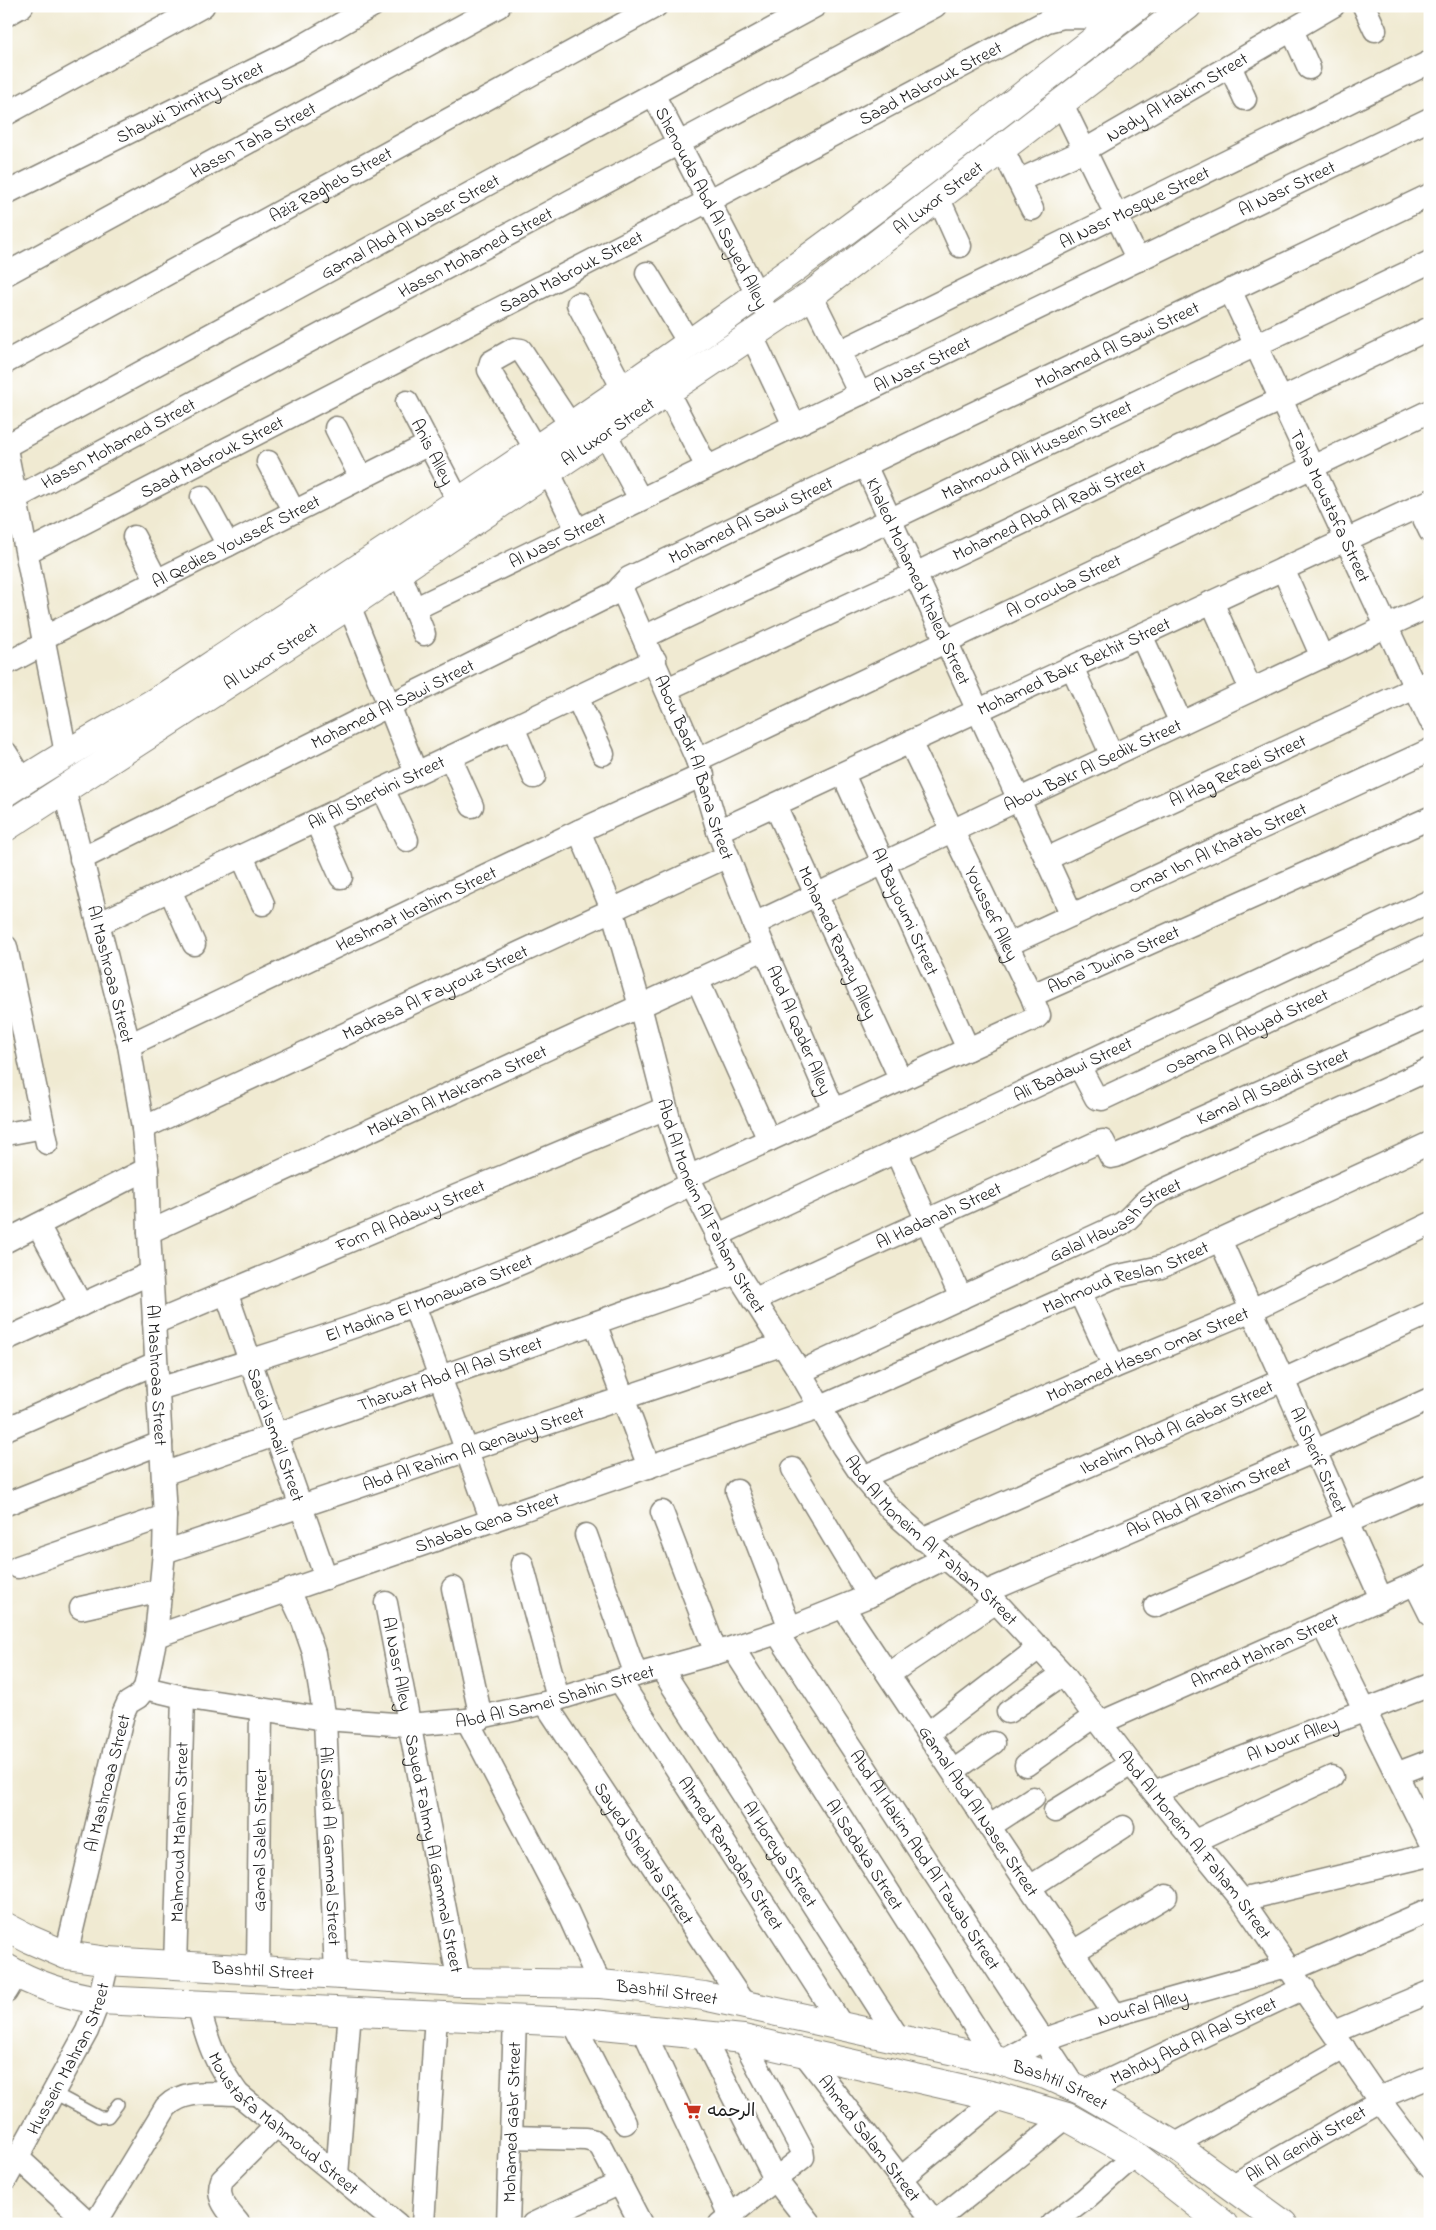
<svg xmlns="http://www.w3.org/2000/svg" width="1436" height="2230" viewBox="0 0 1436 2230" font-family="'Indie Flower','Playpen Sans Arabic',sans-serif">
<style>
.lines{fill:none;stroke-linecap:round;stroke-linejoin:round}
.service-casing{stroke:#868377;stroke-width:14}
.minor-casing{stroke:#868377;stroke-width:25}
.tertiary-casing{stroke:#868377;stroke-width:30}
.service{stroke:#fff;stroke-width:11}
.minor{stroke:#fff;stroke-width:22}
.tertiary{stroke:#fff;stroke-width:28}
.labels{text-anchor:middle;stroke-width:4;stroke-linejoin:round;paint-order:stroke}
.street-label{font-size:18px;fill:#1c1c1c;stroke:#fff}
.poi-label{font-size:18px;fill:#1c1c1c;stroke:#fff;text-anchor:start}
</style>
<rect width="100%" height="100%" fill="#fff"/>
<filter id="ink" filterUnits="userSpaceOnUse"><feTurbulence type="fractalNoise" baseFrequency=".02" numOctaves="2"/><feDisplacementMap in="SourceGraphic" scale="10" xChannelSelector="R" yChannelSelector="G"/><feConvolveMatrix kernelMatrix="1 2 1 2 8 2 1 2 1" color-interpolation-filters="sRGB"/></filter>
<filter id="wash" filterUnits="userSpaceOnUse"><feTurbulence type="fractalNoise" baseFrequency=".0096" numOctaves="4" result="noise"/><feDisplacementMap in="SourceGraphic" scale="20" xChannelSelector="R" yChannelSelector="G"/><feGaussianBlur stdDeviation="1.12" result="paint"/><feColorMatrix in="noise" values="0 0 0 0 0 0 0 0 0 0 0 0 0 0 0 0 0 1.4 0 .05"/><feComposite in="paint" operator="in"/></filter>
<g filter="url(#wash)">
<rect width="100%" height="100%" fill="#f0ead2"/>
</g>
<g filter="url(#ink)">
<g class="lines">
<defs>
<path id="service" d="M54 2093 99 2117H108L118 2104"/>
<g id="minor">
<path d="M1364 6 1375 30"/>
<path d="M6 15 22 6"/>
<path d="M1292 30 1309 68"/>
<path d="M1230 66 1245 99"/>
<path id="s1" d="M653 94 771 321"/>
<path d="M1061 102 1138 260"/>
<path d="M6 114 203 6"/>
<path d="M1002 148 1032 209"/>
<path id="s2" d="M1018 181 1085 150 1333 6"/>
<path id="s3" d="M6 193 299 48 372 6"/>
<path d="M938 197 960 246"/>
<path d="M647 273 689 343"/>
<path id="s4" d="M6 274 499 6"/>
<path id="s5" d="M1230 290 1430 720"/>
<path d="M811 295 860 394"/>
<path d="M578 304 623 389"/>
<path d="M751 334 794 425"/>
<path id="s6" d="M839 352 1430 62"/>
<path id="s7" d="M6 362 656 6"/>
<path d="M667 391 707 467"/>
<path id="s8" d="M407 402 459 502"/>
<path d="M336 428 361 478"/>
<path d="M605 433 640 499"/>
<path id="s9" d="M6 446 815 6"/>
<path d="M6 449 66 753"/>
<path d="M536 450 489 370 491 362 514 349 521 350 571 426"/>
<path d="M268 462 294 512"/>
<path id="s10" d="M865 465 1072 915"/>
<path d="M548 471 577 530"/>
<path d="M202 497 228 545"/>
<path id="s11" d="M16 498 935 6"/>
<path d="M1418 506 1430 531"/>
<path d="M134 537 157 581"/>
<path id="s12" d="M27 552 708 201 1047 21 1063 17 1123 18"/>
<path d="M1283 569 1322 657"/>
<path d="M399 571 424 634"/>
<path id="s13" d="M621 587 697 760 718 831 754 924 834 1110"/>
<path d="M1212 602 1251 690"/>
<path d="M349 605 416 773"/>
<path id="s14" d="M414 609 1430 119"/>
<path d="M1141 635 1181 723"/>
<path id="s15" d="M644 637 1430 262"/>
<path id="s16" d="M43 638 429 444"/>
<path d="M6 664 44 644"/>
<path d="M1072 667 1112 756"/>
<path id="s17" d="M667 689 915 574 1430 328"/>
<path d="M577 697 603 754"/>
<path d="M513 727 534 777"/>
<path id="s18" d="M910 742 1032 997"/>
<path d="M6 753 23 780"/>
<path d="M450 757 472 806"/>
<path id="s19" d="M697 760 1430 411"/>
<path id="s20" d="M843 774 968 1049"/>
<path id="s21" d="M64 789 129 1045 143 1128 147 1169 149 1232 165 1516 164 1552 156 1636 145 1688 138 1697 128 1703 123 1714 66 1955"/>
<path d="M383 789 407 840"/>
<path id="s22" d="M775 805 901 1080"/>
<path d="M316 821 341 877"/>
<path id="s23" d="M579 831 612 909 640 1006 670 1123 688 1177 737 1273 800 1372 843 1447 863 1477 891 1510 996 1602 1063 1674 1131 1764 1242 1900 1380 2101 1430 2167"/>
<path id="s24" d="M718 831 1430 501"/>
<path d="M242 856 263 904"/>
<path id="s25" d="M81 859 615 593 629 578 1430 195"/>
<path id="s26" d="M1046 859 1430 681"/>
<path d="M170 890 194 944"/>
<path id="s27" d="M98 924 655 660"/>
<path id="s28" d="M754 924 1430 606"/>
<path id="s29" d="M1007 945 1430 750"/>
<path d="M6 947 47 1143"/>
<path d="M697 979 769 1140"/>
<path id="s30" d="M129 1045 579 831 703 775"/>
<path id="s31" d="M1079 1066 1096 1098 1102 1099 1430 945"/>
<path id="s32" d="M143 1128 728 856"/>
<path d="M6 1134 44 1127"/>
<path d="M896 1151 961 1298"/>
<path id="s33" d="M688 1177 1036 1018 1039 1015 1033 1000 1035 994 1430 818"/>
<path d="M38 1225 81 1305"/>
<path id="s34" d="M149 1232 764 949"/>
<path id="s35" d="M716 1236 1430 901"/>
<path id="s36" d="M1220 1240 1381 1598"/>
<path d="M6 1241 147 1169"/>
<path d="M1079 1291 1114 1367"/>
<path id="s37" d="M226 1292 326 1578"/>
<path id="s38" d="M753 1300 1098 1142 1103 1141 1111 1157 1116 1156 1430 1016"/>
<path d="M414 1305 492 1521"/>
<path id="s39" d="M154 1323 666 1108"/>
<path d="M595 1323 649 1467"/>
<path d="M6 1339 151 1273"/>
<path id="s40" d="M800 1372 1121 1224C1135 1215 1140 1202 1155 1194L1430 1069"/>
<path id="s41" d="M158 1389C292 1349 426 1305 554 1249 601 1229 646 1206 691 1184"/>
<path d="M6 1429 156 1363"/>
<path d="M793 1469 869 1596"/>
<path id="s42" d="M163 1474 737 1273"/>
<path id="s43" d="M863 1477 1114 1367 1252 1310 1430 1224"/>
<path d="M737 1491 790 1628"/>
<path d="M6 1504 161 1443"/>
<path d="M662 1512 716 1653"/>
<path d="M586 1535 636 1675"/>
<path id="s44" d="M922 1539 1283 1380 1430 1313"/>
<path id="s45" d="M164 1552 781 1345"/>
<path d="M522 1564 558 1698"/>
<path d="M18 1567 165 1516"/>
<path d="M1415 1584 1430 1614"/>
<path d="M453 1588 481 1718"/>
<path id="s46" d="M289 1591 303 1621 314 1653 325 1719 336 1973"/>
<path id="s47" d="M986 1592 1315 1451 1430 1399"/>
<path id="s48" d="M386 1603 459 1982"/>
<path d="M1155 1606 1430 1486"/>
<path id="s49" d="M843 1607 1115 2015"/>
<path d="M81 1608 161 1590"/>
<path d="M1322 1624 1430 1842"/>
<path id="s50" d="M777 1633 1074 2087"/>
<path id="s51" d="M156 1636 819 1408 1114 1277 1161 1267 1430 1143"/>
<path id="s52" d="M733 1648 996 2060"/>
<path id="s53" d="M661 1668 899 2039"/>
<path d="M889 1674 996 1602"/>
<path id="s54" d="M620 1681 843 2027"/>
<path id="s55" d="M145 1688 183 1697 325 1719 408 1725 467 1720 545 1703 636 1675 716 1653 777 1633 869 1596 945 1558"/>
<path id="s56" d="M545 1703 744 2004"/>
<path d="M1008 1712 1063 1674"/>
<path d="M467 1720 567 1911 600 1984"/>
<path id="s57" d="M1100 1723 1430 1577"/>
<path d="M928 1733 1040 1647"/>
<path d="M1026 1765 1095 1716"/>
<path d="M953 1771 993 1743"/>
<path d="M1396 1774 1430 1761"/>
<path id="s58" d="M1154 1792 1430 1685"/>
<path d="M1055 1811 1131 1764"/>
<path d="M990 1826 1033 1798"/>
<path d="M1195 1841 1332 1777"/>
<path d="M1030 1887 1123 1827"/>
<path d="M1242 1900 1430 1855"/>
<path d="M1073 1952 1166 1896"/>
<path id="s59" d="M175 1967 183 1697"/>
<path id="s60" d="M258 1970 261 1709"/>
<path d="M1291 1970 1430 1910"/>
<path d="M6 1992 17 1974"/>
<path id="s61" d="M198 2004C208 2044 214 2061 238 2094L397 2224"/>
<path d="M573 2022 625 2123"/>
<path d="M642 2027 730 2216"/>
<path d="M1334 2032 1430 1992"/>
<path d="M701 2033 775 2179 810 2224"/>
<path id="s62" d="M803 2052 936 2224"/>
<path id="s63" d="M1001 2062 1043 2040 1115 2015 1289 1966"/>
<path id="s64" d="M1084 2092 1304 1988"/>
<path d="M1378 2098 1430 2077"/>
<path d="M511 2137 586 2139 594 2141 601 2147 641 2224"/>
<path d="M1174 2145 1344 2048"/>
<path d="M6 2153 18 2158 90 2224"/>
<path d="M337 2175 350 2011"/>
<path d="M901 2178 999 2097"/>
<path id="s65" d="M6 2179 87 2031 99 2000 108 1961"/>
<path id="s66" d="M1231 2186 1380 2101"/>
<path d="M935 2222 1067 2117"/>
<path d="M95 2224 166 2107C185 2088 213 2094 238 2094"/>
<path d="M239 2224C228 2210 215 2199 222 2180L277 2125"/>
<path d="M423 2224 436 2015"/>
<path id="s67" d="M508 2224 515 2019"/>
<path d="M533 2224 620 2183"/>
<path d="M720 2224 803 2157 802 2150 743 2039"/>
<path d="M1052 2224 1085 2199 1135 2155"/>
</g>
<g id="tertiary">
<path d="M6 792C58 757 112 728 165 696 364 565 563 435 756 296 886 203 1012 104 1138 6"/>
<path id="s68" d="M6 827 349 605 811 295 1187 6"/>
<path id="s69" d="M6 1927 29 1939 66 1955 108 1961 459 1982 600 1984 643 1988 704 1996 996 2060 1046 2075 1084 2092 1174 2145 1283 2224"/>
<path d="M6 1968C35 1985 66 1995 99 2000L573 2022 743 2039 999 2097 1067 2117 1135 2155 1223 2224"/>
</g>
</defs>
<use href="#service" class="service-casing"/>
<use href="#minor" class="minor-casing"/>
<use href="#tertiary" class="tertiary-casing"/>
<use href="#service" class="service"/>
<use href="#minor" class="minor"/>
<use href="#tertiary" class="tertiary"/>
</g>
</g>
<defs>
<symbol id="supermarket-bare" viewBox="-9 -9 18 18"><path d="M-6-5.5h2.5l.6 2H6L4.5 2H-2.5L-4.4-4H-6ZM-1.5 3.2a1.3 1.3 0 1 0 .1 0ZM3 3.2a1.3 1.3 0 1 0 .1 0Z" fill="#c8321e" stroke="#fff" stroke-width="2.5" paint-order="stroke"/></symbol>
</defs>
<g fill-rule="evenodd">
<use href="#supermarket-bare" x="680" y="2098" width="25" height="25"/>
</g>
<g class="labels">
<g class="street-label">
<text dy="6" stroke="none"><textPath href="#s12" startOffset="1018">Saad Mabrouk Street</textPath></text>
<text dy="6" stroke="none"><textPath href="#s2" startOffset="180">Nady Al Hakim Street</textPath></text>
<text dy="6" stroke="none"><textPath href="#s3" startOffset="205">Shawki Dimitry Street</textPath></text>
<text dy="6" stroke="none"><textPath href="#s4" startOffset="281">Hassn Taha Street</textPath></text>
<text dy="6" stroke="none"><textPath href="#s7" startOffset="370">Aziz Ragheb Street</textPath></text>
<text dy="6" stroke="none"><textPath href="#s14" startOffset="969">Al Nasr Street</textPath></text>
<text dy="6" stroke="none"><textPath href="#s68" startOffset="1125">Al Luxor Street</textPath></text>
<text dy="6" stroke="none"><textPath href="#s6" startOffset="329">Al Nasr Mosque Street</textPath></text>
<text dy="6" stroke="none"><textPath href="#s1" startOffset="128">Shenouda Abd Al Sayed Alley</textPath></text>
<text dy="6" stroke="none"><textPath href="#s9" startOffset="460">Gamal Abd Al Naser Street</textPath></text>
<text dy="6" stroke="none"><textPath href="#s11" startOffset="521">Hassn Mohamed Street</textPath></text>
<text dy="6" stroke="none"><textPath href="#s12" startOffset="612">Saad Mabrouk Street</textPath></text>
<text dy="6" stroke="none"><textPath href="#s25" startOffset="1158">Mohamed Al Sawi Street</textPath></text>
<text dy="6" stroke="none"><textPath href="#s14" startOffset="564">Al Nasr Street</textPath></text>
<text dy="6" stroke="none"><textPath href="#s68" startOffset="720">Al Luxor Street</textPath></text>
<text dy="6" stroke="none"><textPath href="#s11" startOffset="116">Hassn Mohamed Street</textPath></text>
<text dy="6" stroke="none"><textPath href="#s15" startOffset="435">Mahmoud Ali Hussein Street</textPath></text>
<text dy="6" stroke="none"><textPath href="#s8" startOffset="56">Anis Alley</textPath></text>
<text dy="6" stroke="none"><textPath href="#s12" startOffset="208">Saad Mabrouk Street</textPath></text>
<text dy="6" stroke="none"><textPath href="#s5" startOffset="238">Taha Moustafa Street</textPath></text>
<text dy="6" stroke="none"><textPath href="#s17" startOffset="422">Mohamed Abd Al Radi Street</textPath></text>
<text dy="6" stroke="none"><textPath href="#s25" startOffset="752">Mohamed Al Sawi Street</textPath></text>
<text dy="6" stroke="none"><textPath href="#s14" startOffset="159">Al Nasr Street</textPath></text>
<text dy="6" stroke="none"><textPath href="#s16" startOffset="216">Al Qedies Youssef Street</textPath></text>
<text dy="6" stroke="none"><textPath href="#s10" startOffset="128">Khaled Mohamed Khaled Street</textPath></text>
<text dy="6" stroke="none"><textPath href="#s19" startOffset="406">Al Orouba Street</textPath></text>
<text dy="6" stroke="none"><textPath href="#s68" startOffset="315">Al Luxor Street</textPath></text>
<text dy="6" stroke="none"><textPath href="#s24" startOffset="392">Mohamed Bakr Bekhit Street</textPath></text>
<text dy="6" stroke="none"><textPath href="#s25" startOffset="348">Mohamed Al Sawi Street</textPath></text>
<text dy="6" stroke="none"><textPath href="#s28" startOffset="374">Abou Bakr Al Sedik Street</textPath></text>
<text dy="6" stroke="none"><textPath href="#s13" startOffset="195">Abou Badr Al Bana Street</textPath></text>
<text dy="6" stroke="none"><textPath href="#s26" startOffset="211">Al Hag Refaei Street</textPath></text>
<text dy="6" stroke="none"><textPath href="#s27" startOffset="308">Ali Al Sherbini Street</textPath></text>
<text dy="6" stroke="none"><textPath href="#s29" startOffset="232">Omar Ibn Al Khatab Street</textPath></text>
<text dy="6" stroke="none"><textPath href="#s30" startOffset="318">Heshmat Ibrahim Street</textPath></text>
<text dy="6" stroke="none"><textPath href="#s20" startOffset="151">Al Bayoumi Street</textPath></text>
<text dy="6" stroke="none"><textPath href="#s18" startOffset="190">Youssef Alley</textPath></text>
<text dy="6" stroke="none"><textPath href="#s22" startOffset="151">Mohamed Ramzy Alley</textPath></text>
<text dy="6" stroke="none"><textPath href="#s33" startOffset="495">Abna' Dwina Street</textPath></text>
<text dy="6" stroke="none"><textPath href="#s21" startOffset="191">Al Mashroaa Street</textPath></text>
<text dy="6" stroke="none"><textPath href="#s32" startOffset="322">Madrasa Al Fayrouz Street</textPath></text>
<text dy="6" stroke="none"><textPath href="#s13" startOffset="478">Abd Al Qader Alley</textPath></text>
<text dy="6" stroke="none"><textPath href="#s31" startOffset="202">Osama Al Abyad Street</textPath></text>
<text dy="6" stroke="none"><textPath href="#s35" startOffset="394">Ali Badawi Street</textPath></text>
<text dy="6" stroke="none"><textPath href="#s38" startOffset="579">Kamal Al Saeidi Street</textPath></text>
<text dy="6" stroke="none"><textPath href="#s34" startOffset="339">Makkah Al Makrama Street</textPath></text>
<text dy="6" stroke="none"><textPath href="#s23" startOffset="399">Abd Al Moneim Al Faham Street</textPath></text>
<text dy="6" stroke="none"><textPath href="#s39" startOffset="278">Forn Al Adawy Street</textPath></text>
<text dy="6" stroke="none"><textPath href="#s38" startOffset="204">Al Hadanah Street</textPath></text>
<text dy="6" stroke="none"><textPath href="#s40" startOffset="351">Galal Hawash Street</textPath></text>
<text dy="6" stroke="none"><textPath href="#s51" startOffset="1035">Mahmoud Reslan Street</textPath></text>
<text dy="6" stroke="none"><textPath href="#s41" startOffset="286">El Madina El Monawara Street</textPath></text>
<text dy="6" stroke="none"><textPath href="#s43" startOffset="310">Mohamed Hassn Omar Street</textPath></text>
<text dy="6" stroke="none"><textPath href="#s42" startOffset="304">Tharwat Abd Al Aal Street</textPath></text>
<text dy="6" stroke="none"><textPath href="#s21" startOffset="596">Al Mashroaa Street</textPath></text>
<text dy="6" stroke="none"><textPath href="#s44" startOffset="278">Ibrahim Abd Al Gabar Street</textPath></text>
<text dy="6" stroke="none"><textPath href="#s37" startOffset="151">Saeid Ismail Street</textPath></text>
<text dy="6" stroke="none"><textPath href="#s45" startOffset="326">Abd Al Rahim Al Qenawy Street</textPath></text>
<text dy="6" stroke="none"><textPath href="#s36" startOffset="241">Al Sherif Street</textPath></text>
<text dy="6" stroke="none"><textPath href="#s47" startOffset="242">Abi Abd Al Rahim Street</textPath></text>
<text dy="6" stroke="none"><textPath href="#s51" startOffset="350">Shabab Qena Street</textPath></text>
<text dy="6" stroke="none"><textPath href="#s23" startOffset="804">Abd Al Moneim Al Faham Street</textPath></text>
<text dy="6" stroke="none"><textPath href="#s57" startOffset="180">Ahmed Mahran Street</textPath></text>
<text dy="6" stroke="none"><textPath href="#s48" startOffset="62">Al Nasr Alley</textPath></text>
<text dy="6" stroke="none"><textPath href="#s55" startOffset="416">Abd Al Samei Shahin Street</textPath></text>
<text dy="6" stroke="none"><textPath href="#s58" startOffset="148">Al Nour Alley</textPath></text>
<text transform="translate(107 1783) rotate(-76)" y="6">Al Mashroaa Street</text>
<text dy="6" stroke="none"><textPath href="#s49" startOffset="245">Gamal Abd Al Naser Street</textPath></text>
<text dy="6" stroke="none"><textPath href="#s59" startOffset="135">Mahmoud Mahran Street</textPath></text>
<text dy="6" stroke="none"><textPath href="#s60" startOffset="130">Gamal Saleh Street</textPath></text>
<text dy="6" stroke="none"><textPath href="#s23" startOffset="1208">Abd Al Moneim Al Faham Street</textPath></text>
<text dy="6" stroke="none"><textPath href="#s46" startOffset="261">Ali Saeid Al Gammal Street</textPath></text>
<text dy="6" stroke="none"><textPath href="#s56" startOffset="180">Sayed Shehata Street</textPath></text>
<text dy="6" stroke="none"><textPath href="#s48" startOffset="255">Sayed Fahmy Al Gammal Street</textPath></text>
<text dy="6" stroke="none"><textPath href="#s54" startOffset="205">Ahmed Ramadan Street</textPath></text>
<text dy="6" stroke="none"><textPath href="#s53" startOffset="221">Al Horeya Street</textPath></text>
<text dy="6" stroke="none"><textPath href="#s52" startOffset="245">Al Sadaka Street</textPath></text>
<text dy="6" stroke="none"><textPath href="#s50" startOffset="271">Abd Al Hakim Abd Al Tawab Street</textPath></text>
<text dy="6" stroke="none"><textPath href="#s69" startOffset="264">Bashtil Street</textPath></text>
<text dy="6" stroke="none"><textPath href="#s69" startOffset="669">Bashtil Street</textPath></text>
<text dy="6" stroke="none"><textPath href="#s63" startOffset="152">Noufal Alley</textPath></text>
<text dy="6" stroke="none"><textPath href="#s64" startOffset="121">Mahdy Abd Al Aal Street</textPath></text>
<text dy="6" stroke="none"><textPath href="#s65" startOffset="136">Hussein Mahran Street</textPath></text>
<text dy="6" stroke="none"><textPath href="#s69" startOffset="1074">Bashtil Street</textPath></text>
<text dy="6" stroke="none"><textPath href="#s61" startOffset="152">Moustafa Mahmoud Street</textPath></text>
<text dy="6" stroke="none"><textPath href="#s67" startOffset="102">Mohamed Gabr Street</textPath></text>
<text dy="6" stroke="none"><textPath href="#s62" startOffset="109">Ahmed Salam Street</textPath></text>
<text dy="6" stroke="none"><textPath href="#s66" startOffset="86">Ali Al Genidi Street</textPath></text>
</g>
<g class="poi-label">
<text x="707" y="2116">الرحمه</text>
</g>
</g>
<rect width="1436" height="2230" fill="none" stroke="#fff" stroke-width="25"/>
</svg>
